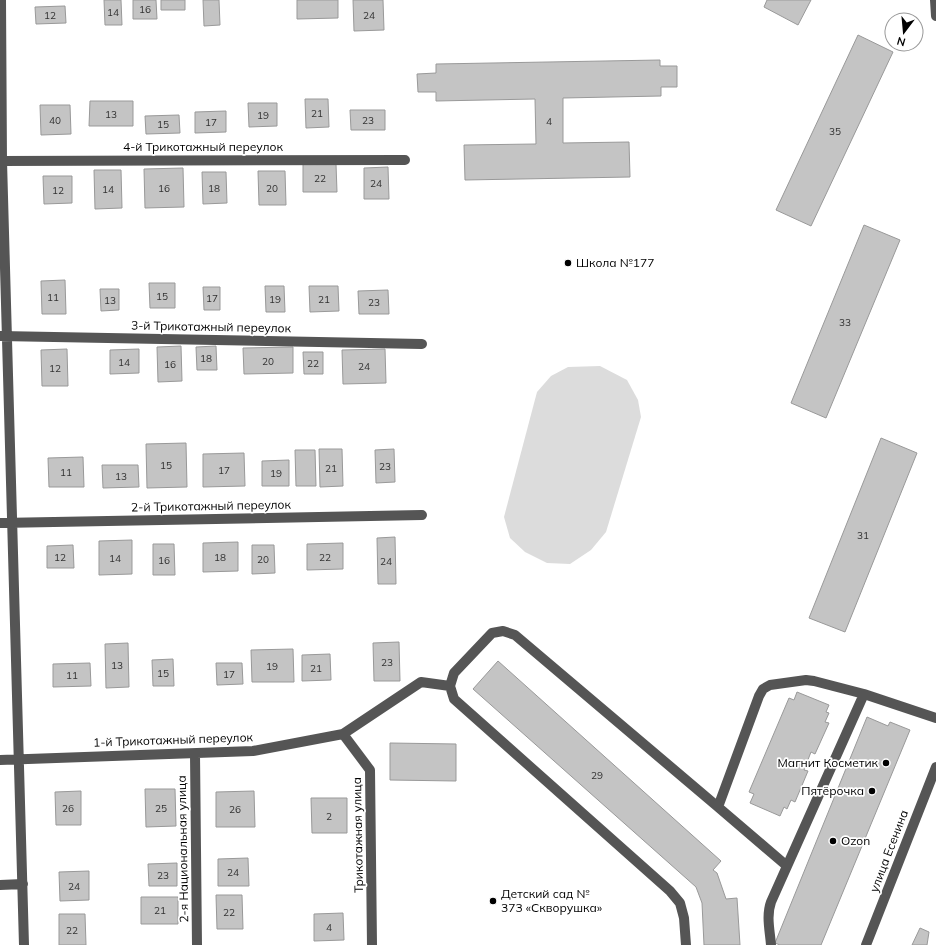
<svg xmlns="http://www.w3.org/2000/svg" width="936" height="945" viewBox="0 0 936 945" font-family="Mulish,sans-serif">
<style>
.green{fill:#dcdcdc}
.building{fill:#c4c4c4;stroke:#999}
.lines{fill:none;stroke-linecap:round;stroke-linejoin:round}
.minor{stroke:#555;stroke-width:10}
.poi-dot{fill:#000;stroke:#fff;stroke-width:1.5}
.labels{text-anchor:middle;stroke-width:3.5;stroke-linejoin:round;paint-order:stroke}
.number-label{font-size:10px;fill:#313131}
.street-label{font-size:12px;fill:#000;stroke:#fff}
.poi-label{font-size:12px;fill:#000;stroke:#fff;text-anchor:start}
</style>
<rect width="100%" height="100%" fill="#fff"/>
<path class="green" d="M600 366 627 380 638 400 641 417 606 532 591 550 570 564 547 563 525 552 510 538 504 517 537 392 551 376 568 367Z"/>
<path class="building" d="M104 0H121L122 25H105Z
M133 0H156L157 19H133Z
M161 0H185V10H161Z
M203 0H219L220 25 204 26Z
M297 0H338V18L297 19Z
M353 0H383L384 30 354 31Z
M767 0H811L798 25 764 7Z
M65 6 66 23 36 24 35 7Z
M858 35 893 52 811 226 776 210Z
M660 60V66H677V87H661V96L563 98V143L629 142 630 177 465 180 464 145 536 144 535 99 436 101V92H418L417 74 436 73V64Z
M305 99H328L329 127 306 128Z
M90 101H133V126H89Z
M248 103H277V126L249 127Z
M40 105H70L71 134 41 135Z
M350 110H385V130H351Z
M226 111V132L195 133V112Z
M179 115 180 133 146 134 145 116Z
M303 164H336L337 192H303Z
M388 167 389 199H364V168Z
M183 168 184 207 145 208 144 169Z
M94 170H121L122 208 95 209Z
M258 171H285L286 205H259Z
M202 172H226L227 203 203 204Z
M43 176H72V203L44 204Z
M864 225 900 240 826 418 791 403Z
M65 280 66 314H42L41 281Z
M149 283H175V308H150Z
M265 286H284L285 312H266Z
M309 286H338L339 311 310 312Z
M203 287H220V310H204Z
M100 289H119V310L101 311Z
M388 290 389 314H359L358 291Z
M181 346 182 381 158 382 157 347Z
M216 346 217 370H197L196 347Z
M293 347V373L244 374 243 348Z
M67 349 68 386H42L41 350Z
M139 349V373L110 374V350Z
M385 349 386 383 343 384 342 350Z
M303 352H323V374H304Z
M881 438 917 453 845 632 809 618Z
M186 443 187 487 147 488 146 444Z
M319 449H342L343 486 320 487Z
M394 449 395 482 376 483 375 450Z
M295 450H315L316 486H296Z
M244 453 245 486 203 487V454Z
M83 457 84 487H49L48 458Z
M289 460V486H262V461Z
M102 465H138L139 487 103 488Z
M395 537 396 584H378L377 538Z
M132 540V574L99 575V541Z
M238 542V571L203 572V543Z
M343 543V569L307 570V544Z
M153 544H174L175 575H153Z
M73 545 74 568H47V546Z
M252 545H274L275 573 252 574Z
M399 642 400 681H374L373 643Z
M128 643 129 687 106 688 105 644Z
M293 649 294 682H252L251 650Z
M330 654 331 680 302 681V655Z
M173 659 174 686H153L152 660Z
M498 661 721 861 713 870 717 873 726 899 737 898 740 945H704L702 903 696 887 473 689Z
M90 663 91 686 53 687V664Z
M216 663H242L243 684 217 685Z
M797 692 829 705 826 712 829 713 825 722 829 723 815 754 811 752 804 770 808 771 795 802 791 800 787 809 784 807 780 816 750 803 754 794 749 792 789 698 794 700Z
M867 717 888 726 890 722 910 730 821 945H780L775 943Z
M390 743 456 744V781L390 780Z
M145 789H175L176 826 146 827Z
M81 791V825H56L55 792Z
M254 791 255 827H216V792Z
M311 798H347V833H312Z
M248 858 249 886H218V859Z
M177 863V886H149L148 864Z
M89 871V900L60 901 59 872Z
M216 895H242L243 929H217Z
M141 897H178V924H141Z
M343 913 344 940 314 941V914Z
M59 914H85L86 945H59Z
M920 928 929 932 927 945H912Z"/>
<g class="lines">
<path class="minor" d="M1 0 2 161 24 945
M935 0 936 16
M0 161 405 160
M0 336 422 344
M0 523 422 515
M343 734 370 770 372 945
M195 754 197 945
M0 760 253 751 343 734 421 682 450 686
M787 866 718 807 759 696 763 689 770 685 806 680 814 681 864 694
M0 885 23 884
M686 945 684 918 680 903 670 891 454 699 450 686 454 673 492 633 503 631 515 635 718 807
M771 945C770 931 766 916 771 902L864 694 936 718
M866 945 936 767"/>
</g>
<g class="poi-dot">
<circle cx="568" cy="263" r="4"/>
<circle cx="886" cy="763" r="4"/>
<circle cx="872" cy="791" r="4"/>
<circle cx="833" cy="841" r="4"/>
<circle cx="493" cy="901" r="4"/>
</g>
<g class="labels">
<g class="number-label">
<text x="145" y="13">16</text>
<text x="113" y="16">14</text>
<text x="50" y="19">12</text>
<text x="369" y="19">24</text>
<text x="317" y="117">21</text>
<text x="111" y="118">13</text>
<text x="263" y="119">19</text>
<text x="55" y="124">40</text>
<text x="368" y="124">23</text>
<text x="549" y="125">4</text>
<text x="211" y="126">17</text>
<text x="163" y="128">15</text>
<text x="835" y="135">35</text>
<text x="320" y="182">22</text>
<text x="376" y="187">24</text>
<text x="164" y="192">16</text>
<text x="214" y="192">18</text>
<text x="272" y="192">20</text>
<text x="108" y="193">14</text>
<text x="58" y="194">12</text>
<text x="162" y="300">15</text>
<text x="53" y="301">11</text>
<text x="212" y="302">17</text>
<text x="275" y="303">19</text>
<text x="324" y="303">21</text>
<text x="110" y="304">13</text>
<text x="374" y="306">23</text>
<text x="845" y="326">33</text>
<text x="206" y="362">18</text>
<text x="268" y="365">20</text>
<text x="124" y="366">14</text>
<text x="313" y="367">22</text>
<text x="170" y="368">16</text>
<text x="364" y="370">24</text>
<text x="55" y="372">12</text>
<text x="166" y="469">15</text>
<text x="385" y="470">23</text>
<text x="331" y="472">21</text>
<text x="224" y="474">17</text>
<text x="66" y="476">11</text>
<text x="276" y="477">19</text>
<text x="121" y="480">13</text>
<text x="863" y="539">31</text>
<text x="60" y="561">12</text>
<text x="220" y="561">18</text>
<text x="325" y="561">22</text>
<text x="115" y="562">14</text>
<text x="263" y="563">20</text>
<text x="164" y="564">16</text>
<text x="386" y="565">24</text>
<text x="387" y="666">23</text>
<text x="117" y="669">13</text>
<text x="272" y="670">19</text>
<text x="316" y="672">21</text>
<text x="163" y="677">15</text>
<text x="229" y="678">17</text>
<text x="72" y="679">11</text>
<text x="597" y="779">29</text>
<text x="68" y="812">26</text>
<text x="161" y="812">25</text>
<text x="235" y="813">26</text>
<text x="329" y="820">2</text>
<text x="233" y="876">24</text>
<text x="163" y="879">23</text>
<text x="74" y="890">24</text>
<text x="160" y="914">21</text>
<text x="229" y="916">22</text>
<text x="329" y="931">4</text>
<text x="72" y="934">22</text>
</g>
<g class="street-label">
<text x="203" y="151">4-й Трикотажный переулок</text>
<text transform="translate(211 327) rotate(1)" y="4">3-й Трикотажный переулок</text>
<text transform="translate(211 506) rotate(-1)" y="4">2-й Трикотажный переулок</text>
<text transform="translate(173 740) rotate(-2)" y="4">1-й Трикотажный переулок</text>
<text transform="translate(358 835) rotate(-91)" y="4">Трикотажная улица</text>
<text transform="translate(183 849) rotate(-91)" y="4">2-я Национальная улица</text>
<text transform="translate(889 851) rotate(-69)" y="4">улица Есенина</text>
</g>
<g class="poi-label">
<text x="576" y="267">Школа №177</text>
<text x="878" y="767" text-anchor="end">Магнит Косметик</text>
<text x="864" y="795" text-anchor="end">Пятёрочка</text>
<text x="841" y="845">Ozon</text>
<text x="501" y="898">Детский сад №<tspan x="501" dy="14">373 «Скворушка»</tspan></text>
</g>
</g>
<g transform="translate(904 32) rotate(196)"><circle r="19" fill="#ffffff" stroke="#999999"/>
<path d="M0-3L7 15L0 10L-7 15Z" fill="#000000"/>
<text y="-6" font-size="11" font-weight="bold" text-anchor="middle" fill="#000000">N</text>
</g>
</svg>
